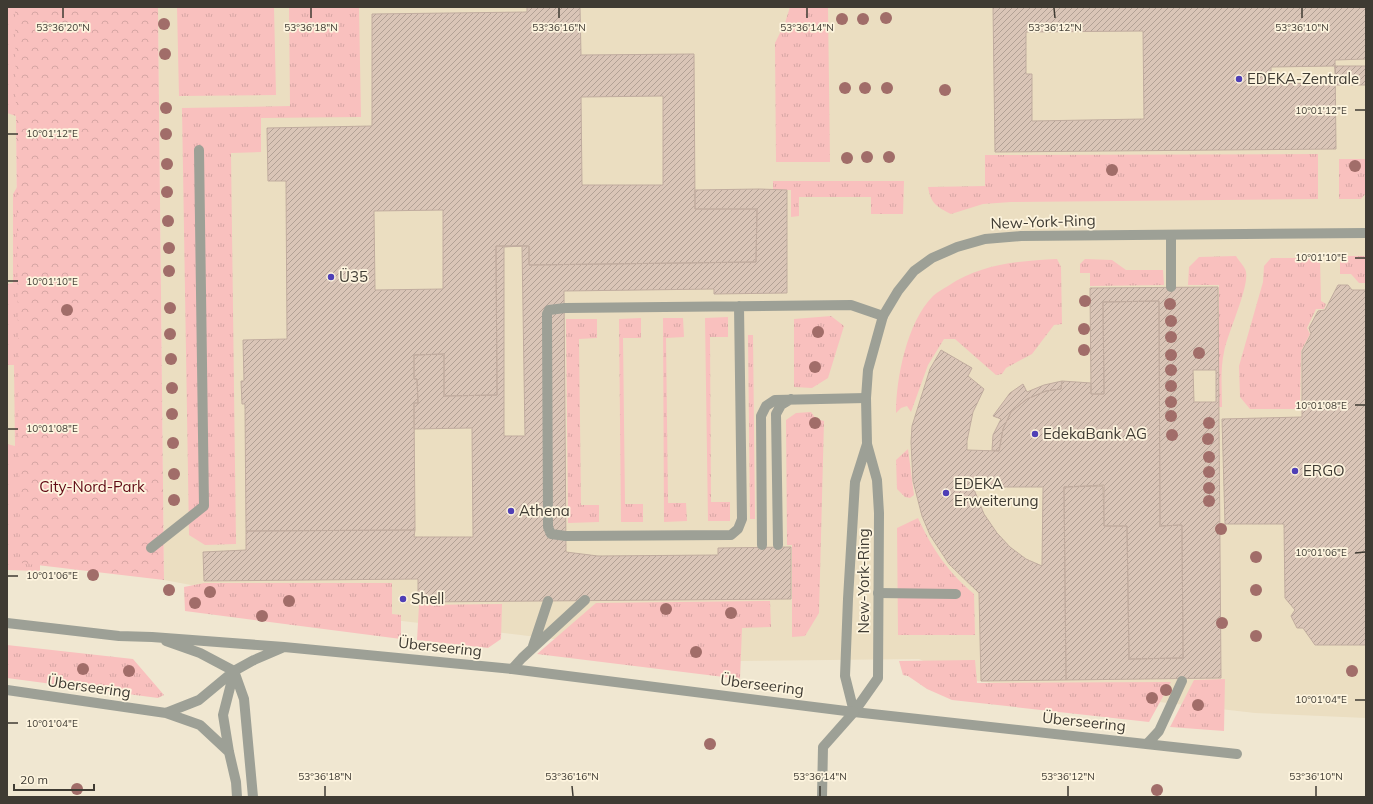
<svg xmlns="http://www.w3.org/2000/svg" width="1373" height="804" viewBox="0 0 1373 804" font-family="Mulish,sans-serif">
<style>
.built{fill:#ebdec1}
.grass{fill:url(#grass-tufts)}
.park{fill:url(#park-crowns)}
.building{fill:url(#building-hatch);stroke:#c1ac9f;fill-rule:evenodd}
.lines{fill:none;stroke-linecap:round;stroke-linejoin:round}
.service{stroke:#9da096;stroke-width:10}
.minor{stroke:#9da096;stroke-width:10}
.tertiary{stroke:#9da096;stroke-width:10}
.tree{fill:#a16d69}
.ticks{fill:none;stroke:#3f3b33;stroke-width:1.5}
.poi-dot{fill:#4f3fb6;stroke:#fdf4de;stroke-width:1.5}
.labels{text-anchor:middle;stroke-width:3.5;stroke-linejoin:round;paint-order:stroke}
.poi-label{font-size:15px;fill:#3f3b33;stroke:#fdf4de;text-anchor:start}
.street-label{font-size:15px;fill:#3f3b33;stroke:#fdf4de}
.park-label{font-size:15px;fill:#600914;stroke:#fdf4de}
.ticks-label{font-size:10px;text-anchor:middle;fill:#3f3b33;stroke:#fdf4de;stroke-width:3.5;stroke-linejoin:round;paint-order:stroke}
</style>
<defs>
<pattern id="grass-tufts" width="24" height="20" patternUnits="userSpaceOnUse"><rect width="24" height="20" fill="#f9c0be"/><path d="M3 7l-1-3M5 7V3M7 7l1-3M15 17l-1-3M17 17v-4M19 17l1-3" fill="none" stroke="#d6a6a4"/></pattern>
<pattern id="park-crowns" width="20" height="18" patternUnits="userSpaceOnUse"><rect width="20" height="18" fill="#f9c0be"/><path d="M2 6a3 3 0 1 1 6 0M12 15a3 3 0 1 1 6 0" fill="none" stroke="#d6a6a4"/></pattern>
<pattern id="building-hatch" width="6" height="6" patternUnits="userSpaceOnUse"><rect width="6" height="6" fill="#dac5b7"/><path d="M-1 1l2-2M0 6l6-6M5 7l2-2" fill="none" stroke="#b2a195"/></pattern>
</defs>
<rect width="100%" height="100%" fill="#f0e7d1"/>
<path class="built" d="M7 7H15L20 563 7 559Z
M158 7H1366V718L1255 713 968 680 919 659 738 661 360 616 164 580Z"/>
<path class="grass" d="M7 7H102L40 448V571L7 570V444L15 446 14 365H7V284L13 283V194L19 184V117L7 113Z
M177 7H274L276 95 179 96Z
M289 7H359L361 117 261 118V152L231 153 236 544 205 545 189 535 182 108 290 106Z
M790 7H828L830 162H776L775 43 785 23Z
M1318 154V199L1011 202 983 204 951 214C937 207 931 204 928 187L985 186V155Z
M1339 159H1366V193L1361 199H1339Z
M773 181H904L903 214H871V197H799V216L791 217V190H773Z
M1236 256C1239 261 1245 267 1246 272 1249 288 1228 332 1224 352 1220 370 1222 389 1222 407H1219V285H1188L1189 267 1199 257Z
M1340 256H1366V283H1359L1351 274H1340Z
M1271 258H1320L1321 301 1326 304 1324 309H1316L1307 328 1310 334 1301 351 1300 409H1250L1240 397 1239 366 1263 282 1264 266Z
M1057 259 1061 267 1062 324 1054 325 1032 354 1006 368 1002 374 996 375 955 339H944L928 365 911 412 907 406 901 408 896 413C896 378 907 322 933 296 937 292 943 289 948 286 981 264 1018 261 1057 259Z
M1085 259 1112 260 1126 270H1163L1164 285 1090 286V273H1080V264Z
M831 316 844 326 828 378 812 388 794 387V319Z
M728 317V337H710L711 502H730V521H708L705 318Z
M641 318V338H623L625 504H643V522H621L619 319Z
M663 318H683L684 337 666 338 668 503H686L687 521 664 522Z
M566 319H597V338L579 339 581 505H599V522L568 523Z
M748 335H753L755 519H750Z
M811 412 816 419 824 421 819 613 805 636 792 637V545H787L786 420 796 413Z
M908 449 914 495 910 498 905 497 897 489 896 460Z
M918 518C933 550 947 571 974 594L975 635H898L897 528Z
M204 583H392V614L401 615V639L185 611 184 587Z
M770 601 771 627 742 628 740 679 537 654 596 603Z
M502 604 501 639 488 648 417 640 419 605Z
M7 645 133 659 164 695 158 698 7 678Z
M975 660 977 683 1171 682 1149 722 952 700 927 689 908 676 903 675 899 661Z
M1225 679 1224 731 1170 727 1194 680Z"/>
<path class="park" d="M15 7H158L164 580 20 563Z"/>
<path class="building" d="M527 7H580L581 55 694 54 695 209H757L756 262 529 265V246H496L497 395 444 396V354L414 355V379H417L418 403H414L415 530 246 531 245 404H242L241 381H244L243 340 287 339 286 181H268L267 128 372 126V14L527 12ZM663 96V185H582L581 97ZM443 210V289L375 290 374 211Z
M993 7H1366V59L1335 60 1336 149 995 152ZM1143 31 1144 119 1032 121V74H1026V32Z
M1335 66H1366V85H1336Z
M1335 66 1336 83 1271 84V67Z
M759 189 787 190V293L714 294V289L564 291 566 552 598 556 718 555V548L791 547V599L418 602V579L204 581 203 552 246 550V531L415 530 414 537H473L472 428 414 429V403H418L417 379H414V355L444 354V396L497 395 496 246H529V265L756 262 757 209H695V190Z
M522 246 525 436H504V247Z
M1338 285H1348L1352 290H1366V645H1315L1303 628H1297L1291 616 1295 610 1285 598 1284 524H1225L1222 419 1302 417V351L1311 334 1309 328 1318 311 1325 310Z
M1218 287 1221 678 1066 680 1064 487 1103 486 1104 526H1127L1129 659 1183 658 1182 525 1160 526 1159 301 1103 302 1104 394H1091L1090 288Z
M1159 301 1160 526 1182 525 1183 658 1129 659 1127 526H1104V485L1064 487 1066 680 981 681 979 593 949 564 930 535 922 516 913 481 911 442 912 426 930 369 941 350 972 368 968 376 984 389 973 412 967 441V450L999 451 1003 429 1011 412 1027 399 1046 391 1061 389 1062 381 1091 383V394H1104L1103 302ZM973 487H1043L1042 566 1026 559 1010 547 997 533 984 514Z
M1193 370H1216V402H1194Z
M1062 381 1061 389 1046 391 1027 399 1011 412 1003 429 999 451 992 450 993 435 1001 419 993 416 1010 393 1023 384 1027 392 1044 385Z"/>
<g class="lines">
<path class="service" d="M1171 287V235
M739 306 742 519 738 529 731 535 566 536 551 534 548 527 547 314 549 310 565 308 851 305 883 316
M762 545 761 416 766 406 775 400 866 398
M778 545 776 414 781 405 791 399
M151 548 204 506 199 150
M878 593 956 594
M533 646 548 601
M512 669 522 658 585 600
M854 712 1237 754
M1147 744 1159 731 1182 681"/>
<path class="minor" d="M854 712 845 676 848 599 855 482 867 444
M822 797 823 747 854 712 878 678 879 513 877 480 867 444 866 398 868 370 883 316 898 291 914 271 932 258 957 247 985 239 1021 236 1366 233"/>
<path class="tertiary" d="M7 623 119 636 152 637 284 647 512 669 854 712
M166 641 200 653 234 671 244 699 253 797
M234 672 223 715 229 752 236 782 237 797
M7 690 166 713 200 725 229 752
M166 713 199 700 234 671 254 660 282 648"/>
</g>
<g class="tree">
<circle cx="886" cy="18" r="6"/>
<circle cx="842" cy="19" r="6"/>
<circle cx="863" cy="19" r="6"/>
<circle cx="164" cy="24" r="6"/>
<circle cx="165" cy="54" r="6"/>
<circle cx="845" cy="88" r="6"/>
<circle cx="865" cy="88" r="6"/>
<circle cx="887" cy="88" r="6"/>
<circle cx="945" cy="90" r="6"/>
<circle cx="166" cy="108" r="6"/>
<circle cx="166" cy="134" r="6"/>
<circle cx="867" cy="157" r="6"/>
<circle cx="889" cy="157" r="6"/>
<circle cx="847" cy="158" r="6"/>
<circle cx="167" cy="164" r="6"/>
<circle cx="1355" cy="166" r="6"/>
<circle cx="1112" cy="170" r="6"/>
<circle cx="167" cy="192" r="6"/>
<circle cx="168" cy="221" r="6"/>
<circle cx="169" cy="248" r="6"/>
<circle cx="169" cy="271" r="6"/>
<circle cx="1085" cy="301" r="6"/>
<circle cx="1170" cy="304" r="6"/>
<circle cx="170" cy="308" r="6"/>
<circle cx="67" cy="310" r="6"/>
<circle cx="1171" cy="321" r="6"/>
<circle cx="1084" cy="329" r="6"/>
<circle cx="818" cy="332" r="6"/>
<circle cx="170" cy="334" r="6"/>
<circle cx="1171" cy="337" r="6"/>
<circle cx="1084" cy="350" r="6"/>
<circle cx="1199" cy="353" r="6"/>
<circle cx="1171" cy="355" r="6"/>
<circle cx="171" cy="359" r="6"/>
<circle cx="815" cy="367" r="6"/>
<circle cx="1171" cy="370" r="6"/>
<circle cx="1171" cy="386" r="6"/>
<circle cx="172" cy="388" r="6"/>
<circle cx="1171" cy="402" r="6"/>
<circle cx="172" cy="414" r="6"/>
<circle cx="1171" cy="416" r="6"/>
<circle cx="815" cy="423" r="6"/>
<circle cx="1209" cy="423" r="6"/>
<circle cx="1172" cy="435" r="6"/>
<circle cx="1208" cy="439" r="6"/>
<circle cx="173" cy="443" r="6"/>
<circle cx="1209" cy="457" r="6"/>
<circle cx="1209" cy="472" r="6"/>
<circle cx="174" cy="474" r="6"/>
<circle cx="1209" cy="488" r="6"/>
<circle cx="174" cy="500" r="6"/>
<circle cx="1209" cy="501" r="6"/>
<circle cx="1221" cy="529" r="6"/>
<circle cx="1256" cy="557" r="6"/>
<circle cx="93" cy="575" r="6"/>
<circle cx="169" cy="590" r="6"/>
<circle cx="1256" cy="590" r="6"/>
<circle cx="210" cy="592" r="6"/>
<circle cx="289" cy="601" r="6"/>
<circle cx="195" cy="603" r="6"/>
<circle cx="666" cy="609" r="6"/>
<circle cx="731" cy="613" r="6"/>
<circle cx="262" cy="616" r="6"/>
<circle cx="1222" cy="623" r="6"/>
<circle cx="1256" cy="636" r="6"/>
<circle cx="696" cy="652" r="6"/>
<circle cx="83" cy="669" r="6"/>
<circle cx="129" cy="671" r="6"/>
<circle cx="1352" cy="671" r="6"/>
<circle cx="1166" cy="690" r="6"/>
<circle cx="1152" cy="698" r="6"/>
<circle cx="1198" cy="705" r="6"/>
<circle cx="710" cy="744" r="6"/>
<circle cx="77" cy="789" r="6"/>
<circle cx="1157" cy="790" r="6"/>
</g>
<path class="ticks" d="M63 8V18M311 8V18M559 8V18M807 8V18M1054 8 1055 18M1302 8V18M1355 110H1365M8 134H18M1355 258H1365M8 281H18M1355 405H1365M8 429H18M1355 553 1365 552M8 576H18M1355 700H1365M8 723H18M325 786V796M572 786 573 796M820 786V796M1068 786V796M1316 786V796"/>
<g class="poi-dot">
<circle cx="1239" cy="79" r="4"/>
<circle cx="331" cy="277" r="4"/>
<circle cx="1035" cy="434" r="4"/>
<circle cx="1295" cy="471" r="4"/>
<circle cx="946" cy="493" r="4"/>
<circle cx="511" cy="511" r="4"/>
<circle cx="403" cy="599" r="4"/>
</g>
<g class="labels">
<g class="poi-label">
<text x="1247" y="84">EDEKA-Zentrale</text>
<text x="339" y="282">Ü35</text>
<text x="1043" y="439">EdekaBank AG</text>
<text x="1303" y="476">ERGO</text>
<text x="954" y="489">EDEKA<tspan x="954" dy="17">Erweiterung</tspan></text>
<text x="519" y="516">Athena</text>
<text x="411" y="604">Shell</text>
</g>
<g class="street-label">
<text transform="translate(1043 222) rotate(-2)" y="5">New-York-Ring</text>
<text transform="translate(864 581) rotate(-90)" y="5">New-York-Ring</text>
<text transform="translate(440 647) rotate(6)" y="5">Überseering</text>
<text transform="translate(762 685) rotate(7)" y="5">Überseering</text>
<text transform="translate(89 687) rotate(8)" y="5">Überseering</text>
<text transform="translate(1084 722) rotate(6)" y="5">Überseering</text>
</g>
<g class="park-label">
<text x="92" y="492">City-Nord-Park</text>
</g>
</g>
<g class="ticks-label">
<text x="63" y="31">53°36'20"N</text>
<text x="311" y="31">53°36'18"N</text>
<text x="559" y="31">53°36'16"N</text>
<text x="807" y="31">53°36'14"N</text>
<text x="1055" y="31">53°36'12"N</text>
<text x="1302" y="31">53°36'10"N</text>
<text x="1321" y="114">10°01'12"E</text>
<text x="52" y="137">10°01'12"E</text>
<text x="1321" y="261">10°01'10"E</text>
<text x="52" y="285">10°01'10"E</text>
<text x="1321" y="409">10°01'08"E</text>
<text x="52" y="432">10°01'08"E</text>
<text x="1321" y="556">10°01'06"E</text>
<text x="52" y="579">10°01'06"E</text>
<text x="1321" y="703">10°01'04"E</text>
<text x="52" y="727">10°01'04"E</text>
<text x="325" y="780">53°36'18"N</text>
<text x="572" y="780">53°36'16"N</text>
<text x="820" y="780">53°36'14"N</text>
<text x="1068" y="780">53°36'12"N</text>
<text x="1316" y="780">53°36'10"N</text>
</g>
<rect width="1373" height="804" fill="none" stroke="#3f3b33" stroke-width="16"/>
<path d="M14 784v6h80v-6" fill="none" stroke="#3f3b33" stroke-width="2"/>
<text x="20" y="784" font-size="12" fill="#3f3b33" stroke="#fdf4de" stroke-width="3" paint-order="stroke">20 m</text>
</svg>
